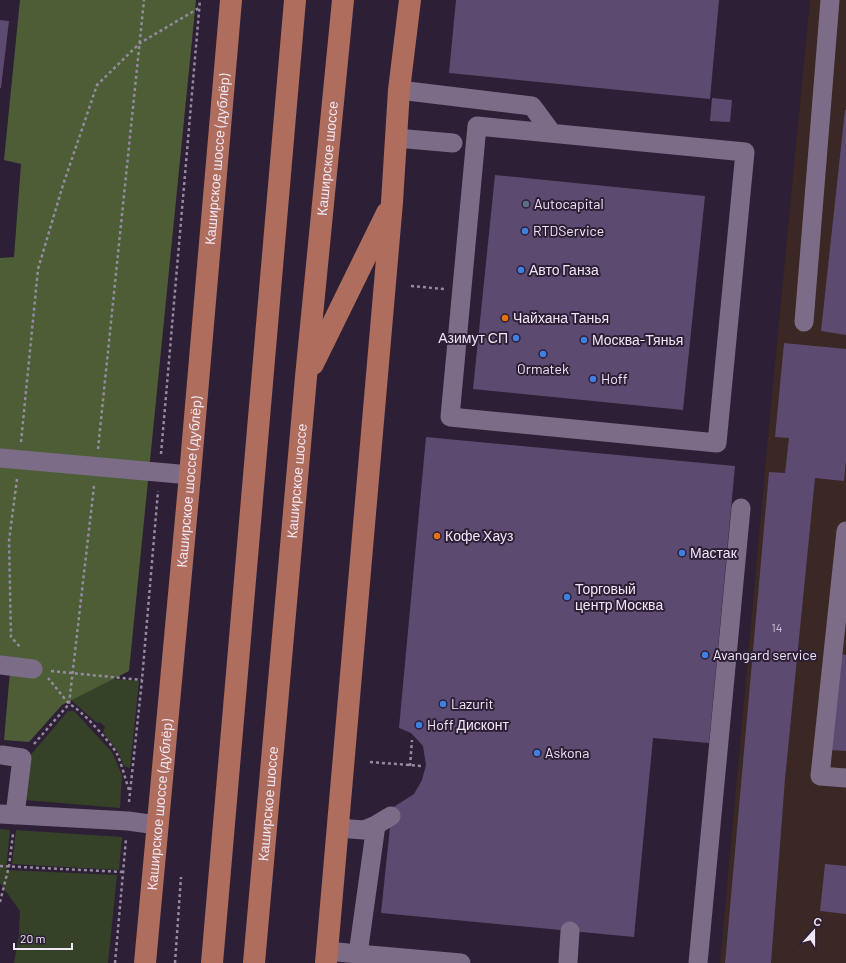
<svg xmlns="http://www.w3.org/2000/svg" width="846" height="963" viewBox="0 0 846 963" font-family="Barlow,sans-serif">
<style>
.industrial{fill:#3b2724}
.green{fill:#364227}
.forest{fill:#4d5e36}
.building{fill:#5d4a70}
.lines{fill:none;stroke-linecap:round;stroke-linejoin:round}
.path{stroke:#968b9e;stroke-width:2.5;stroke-dasharray:3 3;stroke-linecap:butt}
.minor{stroke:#7d6c88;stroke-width:19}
.major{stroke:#af6d5d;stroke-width:22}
.service-dot{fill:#5c6f8a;stroke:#2d1f36;stroke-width:1.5}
.shop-dot{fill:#3f7fe0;stroke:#2d1f36;stroke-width:1.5}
.food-dot{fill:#e8710a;stroke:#2d1f36;stroke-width:1.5}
.labels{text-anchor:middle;stroke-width:4;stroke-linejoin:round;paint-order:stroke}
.number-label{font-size:12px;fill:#cbc0d5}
.street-label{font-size:14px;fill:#f0e7f7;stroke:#2d1f36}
.poi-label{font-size:14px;fill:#f0e7f7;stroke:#2d1f36;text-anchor:start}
</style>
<rect width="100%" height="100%" fill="#2d1f36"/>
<path class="industrial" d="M810 0H846V963H720L768 436Z"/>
<path class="green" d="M78 676 139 681 130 768 124 766 118 752 103 732 105 727 100 722 97 723 72 701 75 679Z
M68 711H74L112 752 122 775 120 808 25 800 28 758Z
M0 829 10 830 6 870 117 875 108 963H14L19 935 20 911 0 883Z
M16 830 122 837 119 870 12 864Z"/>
<path class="forest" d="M20 0H196L129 671 62 705 29 742 4 740 11 660 0 659V258L14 257 21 164 4 160Z"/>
<path class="building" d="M456 0H719L710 99 449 73Z
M0 20 9 21 1 88H0Z
M712 98 732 100 730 122 710 121Z
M845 110H846V335L821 331Z
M495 175 705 196 683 410 473 389Z
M784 343 846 349V461L844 481 815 478 785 779 771 963H725L769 472 785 473 789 438 775 437Z
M426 437 735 466 709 743 653 738 634 937 381 913 392 808 414 794 422 780 426 765 423 746 411 733 399 728Z
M839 654 846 655V751L830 750Z
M825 864 846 866V914L820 911Z"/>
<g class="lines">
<path class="path" d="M411 286 444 289
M21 442 38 269 63 185 97 85 140 43 199 8
M98 449 144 0
M161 454 200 0
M17 479 9 541 11 637 21 648
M94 486 69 704C81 709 111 743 117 754 122 765 125 778 129 790
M51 671 142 680
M34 744 69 704 48 678
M370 762 422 766
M410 766 412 740
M129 802 142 680 158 491
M0 866 124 872
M0 902 9 866 13 834
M115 963 126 839
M175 963 181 877"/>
<path class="minor" d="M399 90 532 106 552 133
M477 126 745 152 717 443 450 417Z
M396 138 453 143
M804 322 830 0
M0 458 190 475
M846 531 820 776 846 778
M0 665 33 669
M2 755 22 758 15 815
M0 814 128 821 157 825
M376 825 391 816
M338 828 364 830 376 825 358 954 461 963
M327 951 358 954
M568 963 570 931
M698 963 741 508"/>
<g class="major">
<path d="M313 364 387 213"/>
<path id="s1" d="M145 963 190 475 231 0"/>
<path d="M212 963 295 0"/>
<path id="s2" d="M254 963 306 377 343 0"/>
<path d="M326 963 392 202 399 90 410 0"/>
</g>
</g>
<circle class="service-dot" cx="526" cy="204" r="4"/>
<g class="shop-dot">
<circle cx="525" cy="231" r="4"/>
<circle cx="521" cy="270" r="4"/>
<circle cx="516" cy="338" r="4"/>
<circle cx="584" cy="340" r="4"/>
<circle cx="543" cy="354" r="4"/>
<circle cx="593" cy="379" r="4"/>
<circle cx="682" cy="553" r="4"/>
<circle cx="567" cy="597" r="4"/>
<circle cx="705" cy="655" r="4"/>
<circle cx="443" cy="704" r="4"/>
<circle cx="419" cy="725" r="4"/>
<circle cx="537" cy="753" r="4"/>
</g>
<g class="food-dot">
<circle cx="505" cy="318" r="4"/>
<circle cx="437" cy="536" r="4"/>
</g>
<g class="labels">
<g class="number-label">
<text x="777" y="632">14</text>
</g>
<g class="street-label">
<text dy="5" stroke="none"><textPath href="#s1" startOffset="807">Каширское шоссе (дублёр)</textPath></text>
<text dy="5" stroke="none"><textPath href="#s2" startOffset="808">Каширское шоссе</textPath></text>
<text dy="5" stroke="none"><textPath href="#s2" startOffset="484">Каширское шоссе</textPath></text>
<text dy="5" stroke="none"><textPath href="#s1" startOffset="483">Каширское шоссе (дублёр)</textPath></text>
<text dy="5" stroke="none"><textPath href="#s1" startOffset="159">Каширское шоссе (дублёр)</textPath></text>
<text dy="5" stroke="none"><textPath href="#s2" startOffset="160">Каширское шоссе</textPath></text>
</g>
<g class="poi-label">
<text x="534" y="209">Autocapital</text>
<text x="533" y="236">RTDService</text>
<text x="529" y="275">Авто Ганза</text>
<text x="513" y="323">Чайхана Танья</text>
<text x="508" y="343" text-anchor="end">Азимут СП</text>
<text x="592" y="345">Москва-Тянья</text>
<text x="543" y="374" text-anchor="middle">Ormatek</text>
<text x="601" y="384">Hoff</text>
<text x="445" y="541">Кофе Хауз</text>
<text x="690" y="558">Мастак</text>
<text x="575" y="594">Торговый<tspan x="575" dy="16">центр Москва</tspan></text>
<text x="713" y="660">Avangard service</text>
<text x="451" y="709">Lazurit</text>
<text x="427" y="730">Hoff Дисконт</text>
<text x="545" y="758">Askona</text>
</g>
</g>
<g transform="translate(814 931) rotate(21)" stroke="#2d1f36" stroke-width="3" paint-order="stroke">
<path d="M0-3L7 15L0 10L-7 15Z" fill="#f0e7f7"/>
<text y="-6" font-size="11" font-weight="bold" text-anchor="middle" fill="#f0e7f7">С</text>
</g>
<path d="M14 943v6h58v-6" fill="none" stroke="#f0e7f7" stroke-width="2"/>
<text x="20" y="943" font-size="12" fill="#f0e7f7" stroke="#2d1f36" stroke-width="3" paint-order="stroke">20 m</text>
</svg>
